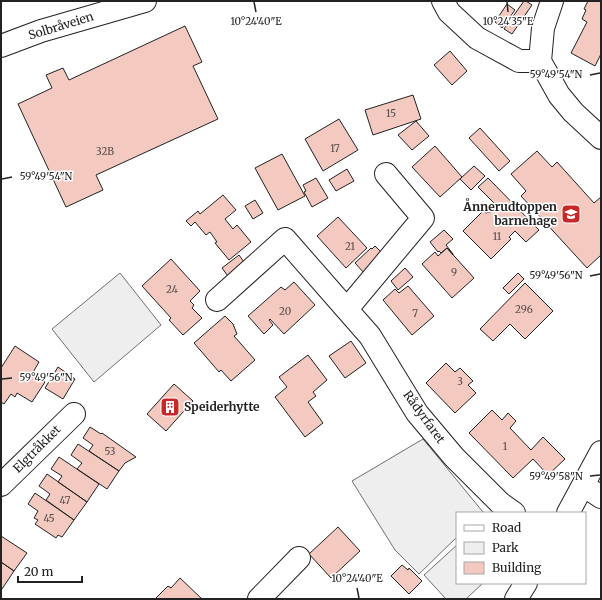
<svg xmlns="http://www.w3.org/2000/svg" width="602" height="600" viewBox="0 0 602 600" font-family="Merriweather,serif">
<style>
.green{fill:#eee;stroke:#6f6f6f}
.building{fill:#f3c9c0;stroke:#222}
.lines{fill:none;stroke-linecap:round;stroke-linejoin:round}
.minor-casing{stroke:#222;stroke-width:24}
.minor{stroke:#fff;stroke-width:22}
.ticks{fill:none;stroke:#222;stroke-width:1.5}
.labels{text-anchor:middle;stroke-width:3;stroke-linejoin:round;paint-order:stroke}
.number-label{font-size:10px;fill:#564c4a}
.street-label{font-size:12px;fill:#222;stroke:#fff}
.poi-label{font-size:12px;font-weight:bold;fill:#222;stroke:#fff;text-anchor:end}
.ticks-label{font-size:10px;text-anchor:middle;fill:#222;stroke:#fff;stroke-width:3;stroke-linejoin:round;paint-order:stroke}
</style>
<rect width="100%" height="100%" fill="#fff"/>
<path class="green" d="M120 273 161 325 94 382 52 329Z
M423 439 483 512 482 513H457V537L419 574 395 550 352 481Z
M457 545V583H483L466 599H446L424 575Z"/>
<path class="building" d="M524 1H526L532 5 512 34 504 29Z
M588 1H601V54L595 66 571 53 587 22 582 19 586 10 584 9Z
M507 4 515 10 502 28 495 22Z
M185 26 202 62 193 66 218 119 96 175 103 190 66 207 18 104 52 88 46 75 63 68 69 80Z
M450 51 467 71 452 85 434 65Z
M413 95 421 119 373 135 365 110Z
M339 119 358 150 323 171 305 139Z
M416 121 429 136 412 150 398 135Z
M480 128 510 161 499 171 469 138Z
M435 146 462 177 440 197 412 167Z
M537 151 552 167 557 162 594 203 601 197V255L587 268 521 196 526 191 511 174Z
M282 154 305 196 278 210 255 168Z
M474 166 485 176 471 190 460 179Z
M347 169 354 181 336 191 329 180Z
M316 178 328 198 312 207 304 192 306 191 303 185Z
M488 178 539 230 526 242 515 231 509 237 511 239 491 259 463 231 483 211 486 213 493 211 498 207 478 187Z
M223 195 236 210 225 219 233 229 237 225 251 242 229 260 215 243 217 242 210 232 206 235 195 222 191 226 186 221 198 211 200 214Z
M255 200 263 213 253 219 245 206Z
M338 217 367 248 346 268 317 236Z
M444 230 453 239 446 245 453 254V255L447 248 441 253 439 251 438 252 430 242Z
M375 246 382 253 364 273 355 263 371 248 372 249Z
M447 248 474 278 452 298 422 264 435 252 438 256Z
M239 255 247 266 230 279 222 268Z
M171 259 200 291 190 301 194 305 192 308 202 318 183 335 169 320 171 318 142 286Z
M405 268 413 277 398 290 391 281Z
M518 273 524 279 509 294 503 288Z
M294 282 315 305 284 334 270 319 269 320 273 325 264 334 248 316 281 287 285 290Z
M525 283 553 311 525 339 510 324 493 341 480 329Z
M408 286 434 316 412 335 383 300 395 289 399 293Z
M225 316 233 324 237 334 234 336 255 360 231 381 221 370 219 372 194 343Z
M351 341 366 363 345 378 329 356Z
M15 346 39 362 32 374 45 382 32 402 17 393 15 397 11 394 4 404 1 402V368Z
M308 355 327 380 313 392 316 396 308 402 323 423 305 437 275 397 287 387 279 377Z
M446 363 455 372 460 368 473 381 468 385 476 393 455 413 426 383Z
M58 367 75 379 63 399 45 388Z
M174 384 193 401 166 431 147 414Z
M492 410 502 420 508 413 516 421 510 428 531 450 543 437 565 459 548 475 533 459 513 478 469 433Z
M90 427 101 434 102 433 136 457 125 463 119 471 89 451 93 445 83 438Z
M78 444 119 471 107 489 77 469 82 463 71 455Z
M59 457 99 484 87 502 58 482 62 476 51 469Z
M47 474 87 502 74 520 46 500 50 494 39 486Z
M35 493 74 520 62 537 58 535 56 538 35 524 38 520 34 518 38 511 28 504Z
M338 527 360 551 331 578 309 554Z
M1 536 27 553 14 571 1 562Z
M1 562 14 571 2 589 1 588Z
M402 565 408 570 409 568 422 581 409 594 391 576Z
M180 578 202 599H155L168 586 171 588Z"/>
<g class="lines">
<defs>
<path id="minor" d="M443 1 449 12 477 38 519 61H540L559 95 573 112 601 138
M1 46 41 31 145 1
M540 61 543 28 552 1
M217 300 285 239 370 336 417 413 454 457 500 503 514 513
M347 309 423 218 386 174
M1 485 74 414
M583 485 601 497
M568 513 601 452
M259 599 299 558
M516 599 526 583"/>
</defs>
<use href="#minor" class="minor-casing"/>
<use href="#minor" class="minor"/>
</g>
<path class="ticks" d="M254 2 256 12M507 2 508 12M590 75 600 73M2 179 12 177M590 276 600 274M2 379 12 378M590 476 600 475M357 588 359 598"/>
<defs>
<symbol id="school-square" viewBox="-11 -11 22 22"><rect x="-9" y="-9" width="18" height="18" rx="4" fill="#c62828" stroke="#fff"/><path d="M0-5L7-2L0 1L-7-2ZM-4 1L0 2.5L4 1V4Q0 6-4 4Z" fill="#fff"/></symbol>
<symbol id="building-square" viewBox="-11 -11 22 22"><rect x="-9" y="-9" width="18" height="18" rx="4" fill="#c62828" stroke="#fff"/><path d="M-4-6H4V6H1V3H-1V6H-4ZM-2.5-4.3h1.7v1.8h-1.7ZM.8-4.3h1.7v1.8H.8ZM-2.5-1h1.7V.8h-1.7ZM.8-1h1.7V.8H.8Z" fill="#fff"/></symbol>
</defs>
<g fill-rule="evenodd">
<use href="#school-square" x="560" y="203" width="22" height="22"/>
<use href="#building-square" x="159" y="396" width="22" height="22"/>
</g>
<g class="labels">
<g class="number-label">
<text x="391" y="117">15</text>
<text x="335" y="152">17</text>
<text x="105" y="155">32B</text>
<text x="497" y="240">11</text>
<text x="350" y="250">21</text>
<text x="454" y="276">9</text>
<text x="172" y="293">24</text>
<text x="524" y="313">296</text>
<text x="285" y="315">20</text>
<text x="415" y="317">7</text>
<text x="460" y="385">3</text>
<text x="505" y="450">1</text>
<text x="110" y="455">53</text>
<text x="65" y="504">47</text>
<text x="49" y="522">45</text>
</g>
<g class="street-label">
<text transform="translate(61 26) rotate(-17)" y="4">Solbråveien</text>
<text transform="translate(424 417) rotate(54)" y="4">Rådyrfaret</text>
<text transform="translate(37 449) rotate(-45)" y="4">Elgtråkket</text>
</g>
<g class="poi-label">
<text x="557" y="211">Ånnerudtoppen<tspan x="557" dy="14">barnehage</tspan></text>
<text x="184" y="411" text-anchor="start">Speiderhytte</text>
</g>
</g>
<g class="ticks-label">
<text x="256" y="25">10°24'40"E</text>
<text x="508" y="25">10°24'35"E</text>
<text x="556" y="78">59°49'54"N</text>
<text x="46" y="180">59°49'54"N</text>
<text x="556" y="279">59°49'56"N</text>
<text x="46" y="381">59°49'56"N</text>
<text x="556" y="480">59°49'58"N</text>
<text x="357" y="582">10°24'40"E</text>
</g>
<rect width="602" height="600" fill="none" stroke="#222222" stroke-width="4"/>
<rect x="456" y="512" width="130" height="72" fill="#ffffff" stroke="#a7a7a7"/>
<rect x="464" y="525" width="20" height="6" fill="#ffffff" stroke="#a7a7a7"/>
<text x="492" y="532" font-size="12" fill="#222222">Road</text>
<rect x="464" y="542" width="20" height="12" fill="#eeeeee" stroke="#a7a7a7"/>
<text x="492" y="552" font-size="12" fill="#222222">Park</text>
<rect x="464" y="562" width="20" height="12" fill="#f3c9c0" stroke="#a7a7a7"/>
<text x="492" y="572" font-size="12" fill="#222222">Building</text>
<path d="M18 576v6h64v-6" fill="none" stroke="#222222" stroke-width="2"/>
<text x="24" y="576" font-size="12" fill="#222222" stroke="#ffffff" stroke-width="3" paint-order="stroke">20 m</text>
</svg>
